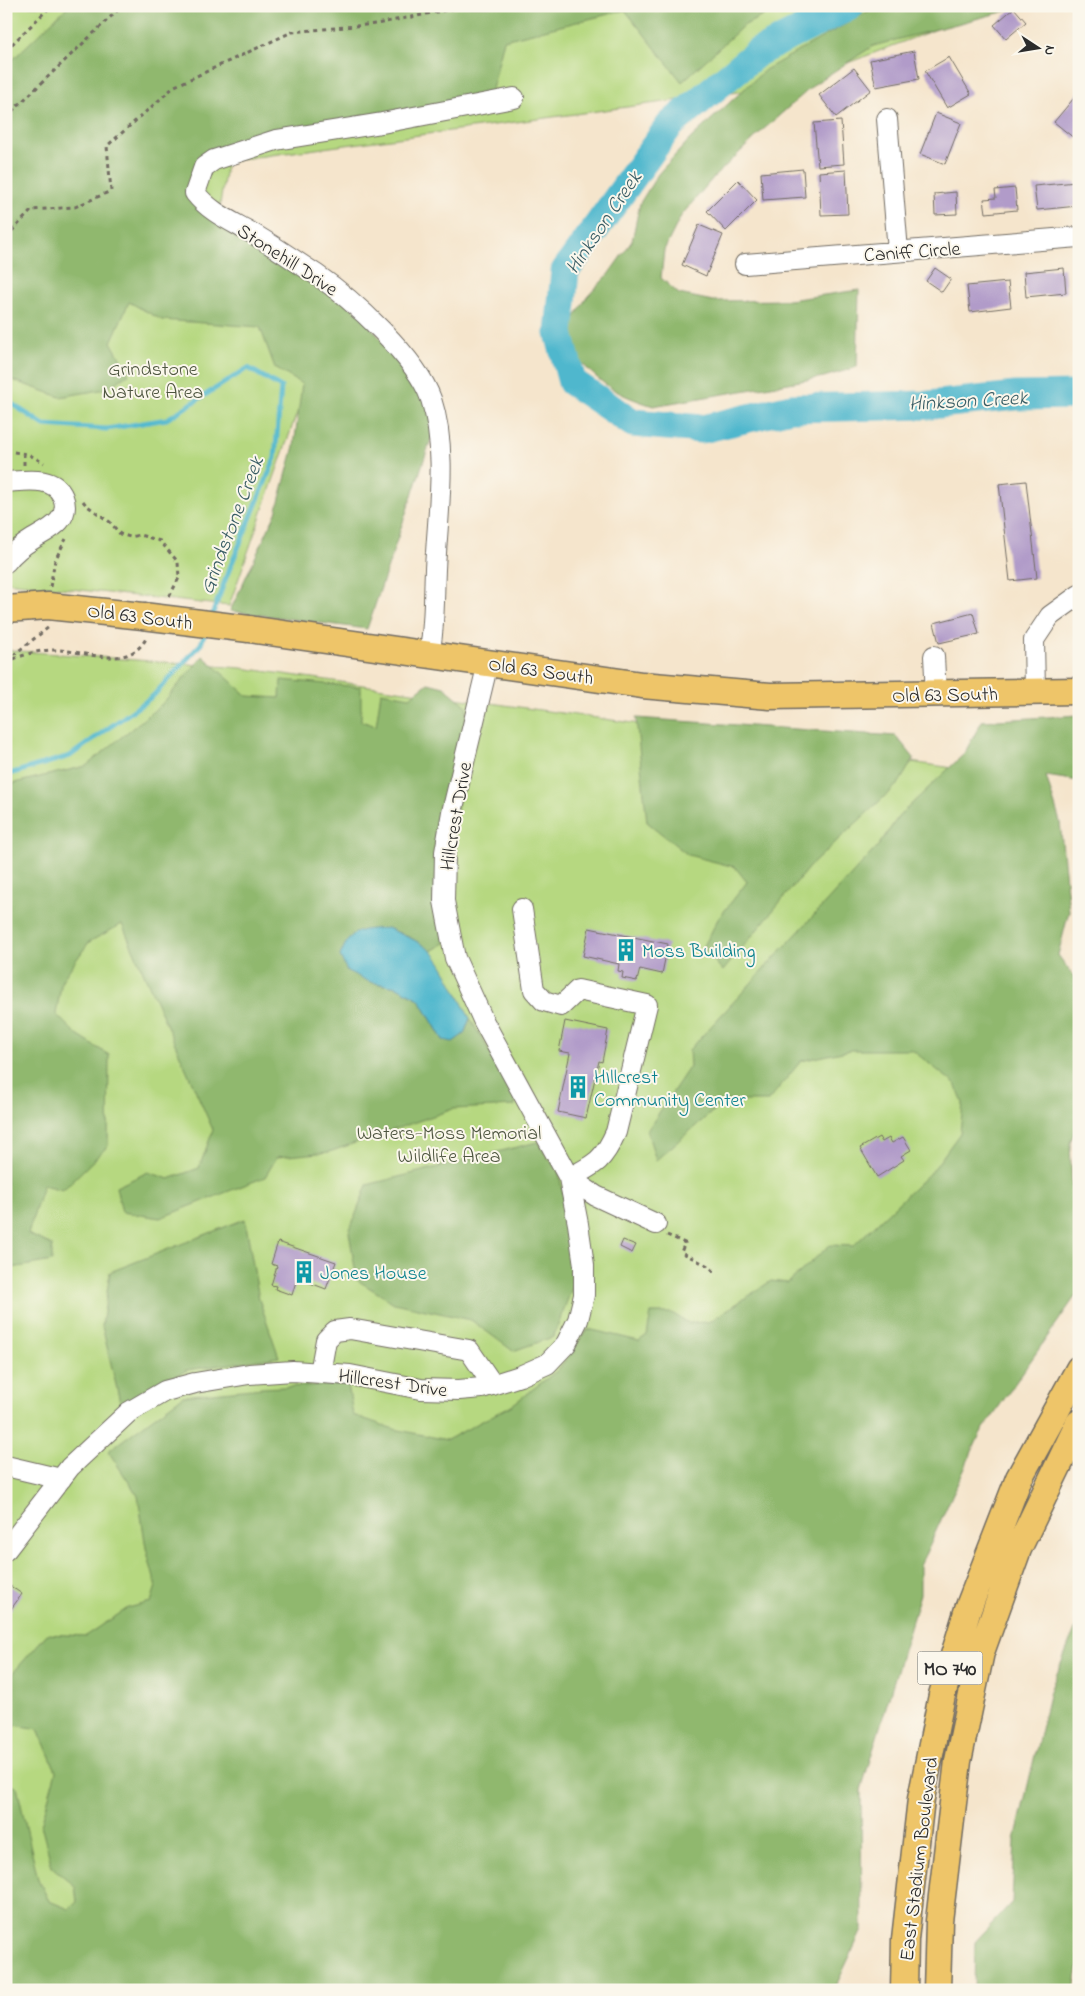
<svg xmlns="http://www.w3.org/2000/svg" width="1085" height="1996" viewBox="0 0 1085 1996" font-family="'Indie Flower',sans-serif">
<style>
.green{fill:#b6d880;stroke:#708256}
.forest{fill:#90b86e;stroke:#5e724c}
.water{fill:#4fb7cd;stroke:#3d717c}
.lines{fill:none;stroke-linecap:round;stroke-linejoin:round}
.stream{stroke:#4fb7cd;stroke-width:5}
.river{stroke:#4fb7cd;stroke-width:29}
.building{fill:#b19bc9}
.minor-casing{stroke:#726c63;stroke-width:22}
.major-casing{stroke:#726c63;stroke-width:29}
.path{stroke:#726c63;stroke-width:3;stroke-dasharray:4 4;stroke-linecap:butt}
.minor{stroke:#fff;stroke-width:20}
.major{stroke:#eec569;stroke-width:26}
.major-bridge-casing{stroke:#726c63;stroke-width:29;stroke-linecap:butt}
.major-bridge{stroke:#eec569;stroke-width:26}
.labels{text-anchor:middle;stroke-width:4;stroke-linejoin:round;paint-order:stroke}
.shield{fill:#fbf7ec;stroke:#696865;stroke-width:1}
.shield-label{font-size:19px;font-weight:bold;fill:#2b2b2b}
.street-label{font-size:20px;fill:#2b2b2b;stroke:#fbf7ec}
.park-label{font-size:20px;fill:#4e5640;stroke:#fbf7ec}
.culture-label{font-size:20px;fill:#0d838f;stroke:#fbf7ec;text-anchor:start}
.water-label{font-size:21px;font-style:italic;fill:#385c64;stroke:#fbf7ec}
</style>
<rect width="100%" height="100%" fill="#fbf7ec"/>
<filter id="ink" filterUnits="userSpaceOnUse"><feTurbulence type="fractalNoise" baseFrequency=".02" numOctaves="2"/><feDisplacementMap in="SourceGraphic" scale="10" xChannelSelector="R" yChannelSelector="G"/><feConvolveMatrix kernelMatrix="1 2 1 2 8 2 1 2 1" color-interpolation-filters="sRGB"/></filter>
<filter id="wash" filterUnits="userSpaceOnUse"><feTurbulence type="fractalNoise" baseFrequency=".0096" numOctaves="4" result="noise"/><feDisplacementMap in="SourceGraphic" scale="20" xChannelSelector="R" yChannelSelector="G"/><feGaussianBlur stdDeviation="1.12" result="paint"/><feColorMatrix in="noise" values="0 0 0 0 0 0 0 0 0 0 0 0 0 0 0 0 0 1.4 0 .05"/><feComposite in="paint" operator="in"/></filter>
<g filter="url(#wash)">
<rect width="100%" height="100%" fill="#f5e5cc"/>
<path class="green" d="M6 6H997L790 85 227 161 214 241 426 407 298 410 229 606 6 582Z
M6 650 241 668 953 768 979 1209 6 1990Z"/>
<path class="forest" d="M68 6H782L743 26 682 82 625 10 504 40 490 97 212 154 192 187 359 313 427 394 434 430 367 629 230 611 276 513 294 446 302 384 275 368 260 327 162 320 129 302 111 342 129 374 106 389 60 397 12 380 6 373V66Z
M877 6H1025L873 46 816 83 764 129 713 178 681 216 664 250 661 278 679 294 713 301 789 300 859 290 857 367 824 377 653 406C616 394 603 386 576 357L572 322 587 297 607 276 632 241 640 203 658 174 690 139 765 70Z
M203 656 247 696 280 698 281 680 361 687V721L376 726 381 692 410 697 428 683 444 687 467 706 445 943 431 951 411 938 388 928 370 982 397 987 419 999 443 1040 464 1034 470 1018 516 1098 515 1106 453 1109 329 1152 277 1157 265 1177 160 1218 122 1212 116 1187 148 1172 169 1179 199 1168 213 1130 122 924 89 942 62 980 56 1014 77 1035 109 1055 108 1146 63 1190 43 1185 28 1234 52 1245V1261L6 1269V785L86 766 162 704Z
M1079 715V781L1046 776 1060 822 1069 911 1058 955 1079 984V1121L1070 1143 1072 1187 1079 1175V1291L980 1434 920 1566V1594L861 1790 862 1930 834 1990H6V1784L17 1787 38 1879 49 1901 69 1909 77 1902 75 1886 52 1867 41 1825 56 1771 38 1729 14 1725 6 1716V1681L47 1634 86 1636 128 1608 151 1602 156 1586 146 1548 138 1496 108 1451 183 1396 262 1388 348 1384 353 1415 394 1429 447 1440 512 1405 558 1370 588 1329 639 1341 647 1335 651 1313H672L688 1323 709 1322 771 1281 788 1283 830 1245 853 1246 933 1170 960 1133 963 1103 955 1084 912 1050H851L801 1061 768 1101H725L656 1160 647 1131 690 1066 689 1050 878 846 899 816 964 754 982 721Z
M636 718 896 736 914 758 899 783 809 867 723 971 703 948 718 919 747 882 735 867 688 855 647 822Z
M537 1142 559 1173 578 1273 553 1337 513 1351 471 1320 394 1303 357 1280 349 1232 367 1185Z
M245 1219 259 1299 279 1357 187 1370 121 1406 102 1326 110 1272Z
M1079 1619V1963L1074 1990H974L975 1942 1012 1902 1015 1840 1050 1691Z"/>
<path class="water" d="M388 928C402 935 418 940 430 950 444 962 460 1001 470 1018L464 1034 453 1042 443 1040 419 999 397 987 370 982 347 971 340 956C351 927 361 930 388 928Z"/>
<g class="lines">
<path class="stream" d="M6 400 44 425 107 429 167 419 248 368 281 387 275 458 227 575 211 618
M6 775 70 756 153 696 201 644 206 630"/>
<path class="river" d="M850 6 758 52 670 125 565 271 559 333 572 382 633 423 702 429 791 408 929 405 1016 396 1079 395"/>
</g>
<g id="blocks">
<path class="building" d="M1014 8 1026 22 1006 39 994 25Z
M914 51 919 79 876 87 870 60Z
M949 57 971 94 947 108 925 71Z
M854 68 871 90 836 117 819 95Z
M1079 92V134L1075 139 1054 122Z
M936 113 961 123 945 164 920 154Z
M841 121 844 164 818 166 814 123Z
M803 169 805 197 763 200 761 173Z
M846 170 848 214 821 215 819 172Z
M738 180 757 200 726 231 707 211Z
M1076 182 1078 206 1037 210 1034 186Z
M1015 188 1017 210 986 213 984 199 996 198 995 190Z
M956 192 957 214 935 215 934 194Z
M699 225 723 235 706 276 682 265Z
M935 268 951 279 942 292 926 281Z
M1064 268 1066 293 1026 297 1024 272Z
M1008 282 1011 307 970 312 967 286Z
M1026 481 1037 578 1010 581 999 484Z
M973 613 979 634 939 643 934 623Z
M589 928 668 944 662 974 640 969 637 981 622 978 623 972 618 971 619 964 583 956Z
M565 1021 608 1030 602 1062 599 1061 586 1118 558 1112 570 1053 559 1051Z
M879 1137 882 1142 889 1138 892 1143 903 1137 911 1150 901 1156 904 1160 877 1177 860 1148Z
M623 1240 636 1245 632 1253 620 1247Z
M278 1242 336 1262 326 1289 297 1278 292 1295 275 1289 276 1286 271 1285 277 1266 271 1264Z
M6 1583 22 1594 6 1616Z"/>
</g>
</g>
<g filter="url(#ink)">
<use href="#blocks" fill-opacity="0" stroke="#726c63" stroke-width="1"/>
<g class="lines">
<defs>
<path id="minor" d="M887 119 898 251
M745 264 1079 237
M6 482C25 481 54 475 63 497 72 520 48 530 33 539 23 545 13 553 6 562
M429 655C436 622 433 587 436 553 439 504 447 447 431 399 417 358 352 299 317 275 295 261 273 245 250 232 229 220 210 212 195 193L204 167 214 160 276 140 382 123 514 98
M934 656 936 695
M1035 692 1034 640 1050 616 1079 595
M522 909 534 990 544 1001 561 1006 578 990 647 1005 616 1132C603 1161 596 1164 569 1178L596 1196 656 1224
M320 1373 326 1340 335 1331 350 1329 469 1350 493 1385
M6 1466 61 1479
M6 1550 70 1467 129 1412 165 1391 195 1383 249 1374 293 1371 350 1375 421 1389 459 1390 482 1388 520 1376 547 1364 566 1344 578 1320 584 1295V1265L578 1224 569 1178 484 1022 455 958 444 901 445 852 452 812 488 663"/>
<path id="major" d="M6 609 48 606 143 616
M249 629 642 685 770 696 1079 691
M904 1990 905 1939 921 1799 942 1695 968 1609 1019 1478 1079 1369
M937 1990 939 1921 958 1761 981 1652 1018 1549 1079 1423"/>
</defs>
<use href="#minor" class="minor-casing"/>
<use href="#major" class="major-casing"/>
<path class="path" d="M6 50 51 6
M6 117 122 6
M6 237 32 210 75 207 111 191 107 146 175 86 292 32 376 24 452 9 455 6
M6 451 28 454 44 463
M24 453V465
M83 501 86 505 110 522 120 534 130 537 140 535 160 541 178 562 179 578 168 599
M50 587 55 560 66 539
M7 660 49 627
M6 662C23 655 40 649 59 650 89 652 129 671 147 637
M667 1235 685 1243 681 1252 710 1267 716 1274"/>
<use href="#minor" class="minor"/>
<use href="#major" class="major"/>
<defs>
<path id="major-bridge" d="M143 616 249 629"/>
</defs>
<use href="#major-bridge" class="major-bridge-casing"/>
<use href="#major-bridge" class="major-bridge"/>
</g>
</g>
<defs>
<symbol id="building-bare" viewBox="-9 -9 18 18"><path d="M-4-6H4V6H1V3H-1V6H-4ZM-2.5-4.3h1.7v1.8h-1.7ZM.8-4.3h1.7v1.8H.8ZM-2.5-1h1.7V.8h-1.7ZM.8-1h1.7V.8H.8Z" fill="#0f9aa8" stroke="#fbf7ec" stroke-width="2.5" paint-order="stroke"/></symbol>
</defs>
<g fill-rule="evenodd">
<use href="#building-bare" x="610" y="934" width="32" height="32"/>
<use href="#building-bare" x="562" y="1071" width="32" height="32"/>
<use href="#building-bare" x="288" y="1256" width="32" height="32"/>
</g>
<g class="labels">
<rect class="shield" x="917.5" y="1651.5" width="65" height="33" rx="4"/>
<g class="shield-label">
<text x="950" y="1675">MO 740</text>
</g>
<g class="street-label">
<text transform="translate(912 251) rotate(-4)" y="7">Caniff Circle</text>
<text transform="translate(288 259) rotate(33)" y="7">Stonehill Drive</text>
<text transform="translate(140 616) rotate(7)" y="7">Old 63 South</text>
<text transform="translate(541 670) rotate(8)" y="7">Old 63 South</text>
<text transform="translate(945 694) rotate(-1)" y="7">Old 63 South</text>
<text transform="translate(455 816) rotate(-80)" y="7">Hillcrest Drive</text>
<text transform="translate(393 1382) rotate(8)" y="7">Hillcrest Drive</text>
<text transform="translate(918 1859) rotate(-83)" y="7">East Stadium Boulevard</text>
</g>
<g class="park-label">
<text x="153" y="375">Grindstone<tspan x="153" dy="23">Nature Area</tspan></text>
<text x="449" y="1139">Waters-Moss Memorial<tspan x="449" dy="23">Wildlife Area</tspan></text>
</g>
<g class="culture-label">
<text x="642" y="957">Moss Building</text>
<text x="594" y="1083">HIllcrest<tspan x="594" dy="23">Community Center</tspan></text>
<text x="320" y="1279">Jones House</text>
</g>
<g class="water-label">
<text transform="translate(603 222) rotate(-56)" y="7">Hinkson Creek</text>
<text transform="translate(968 400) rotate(-3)" y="7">Hinkson Creek</text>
<text transform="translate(231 525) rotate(-69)" y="7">Grindstone Creek</text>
</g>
</g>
<rect width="1085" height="1996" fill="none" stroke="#fbf7ec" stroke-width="25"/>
<g transform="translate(1038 48) rotate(102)" stroke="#fbf7ec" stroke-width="4" paint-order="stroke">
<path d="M0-4L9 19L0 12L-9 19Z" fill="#2b2b2b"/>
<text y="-8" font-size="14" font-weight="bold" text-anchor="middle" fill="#2b2b2b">N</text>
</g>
</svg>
